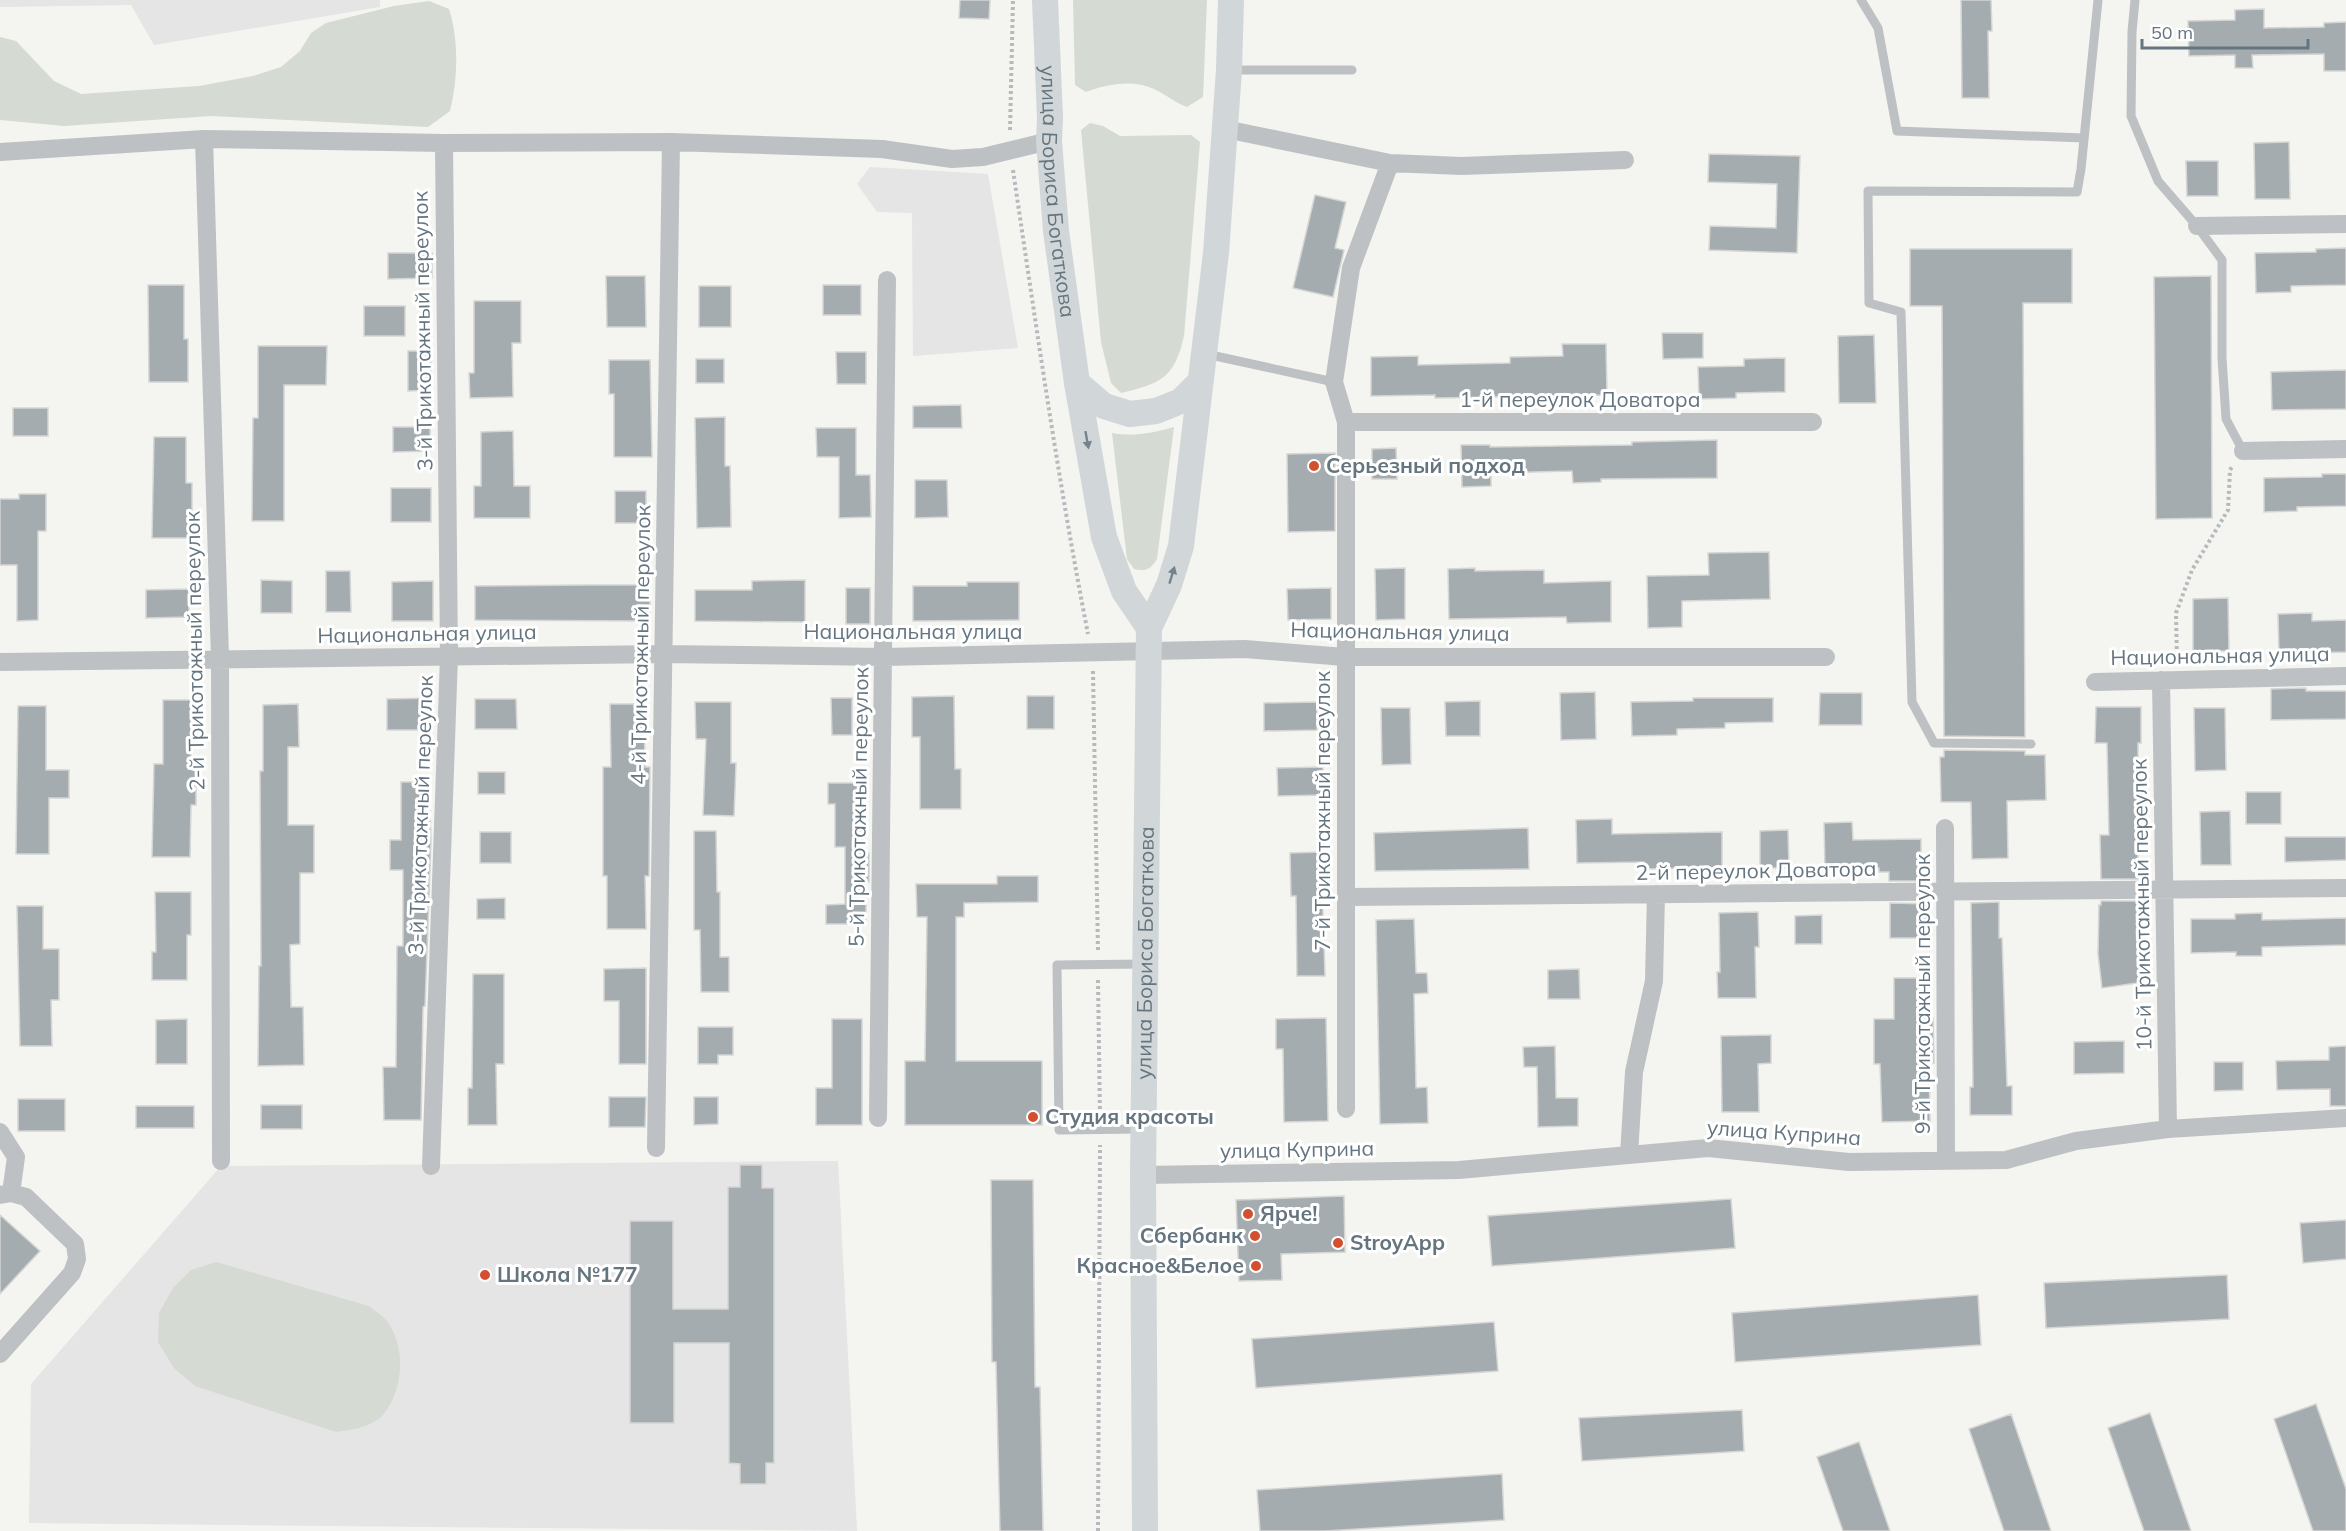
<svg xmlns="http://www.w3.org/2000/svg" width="2346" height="1531" viewBox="0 0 2346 1531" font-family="Mulish,sans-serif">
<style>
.built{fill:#e4e5e4}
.green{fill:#d5dad2}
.building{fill:#a4acb0;stroke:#d5d5d3;stroke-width:1.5}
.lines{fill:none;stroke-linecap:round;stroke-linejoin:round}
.path{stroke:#b7babc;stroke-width:4;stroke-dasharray:3 3;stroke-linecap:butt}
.service{stroke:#bdc1c4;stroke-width:9}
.minor{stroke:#bdc1c4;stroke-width:18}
.secondary{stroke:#d1d6d9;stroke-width:26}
.oneway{fill:#75848c}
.poi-dot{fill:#d44e30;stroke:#fff;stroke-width:2}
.labels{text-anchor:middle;stroke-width:6;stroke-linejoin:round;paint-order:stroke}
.street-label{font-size:21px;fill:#65757f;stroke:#fff}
.poi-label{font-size:21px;font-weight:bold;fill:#65757f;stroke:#fff;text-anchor:start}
</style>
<rect width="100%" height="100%" fill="#f4f4f0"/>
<path class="built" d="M0 0H380V7L154 45 131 5 0 7Z
M870 167 988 174 1018 348 913 356 912 213 877 212 857 184Z
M838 1161 857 1531 29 1523 31 1384 221 1166Z"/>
<path class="green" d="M1073 0H1207L1203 97 1187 107C1174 102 1167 95 1154 89 1133 79 1106 84 1086 92L1075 85Z
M429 1 449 9C459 41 458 78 450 111L428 127 211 116 64 126 0 120V37L16 41 54 81 81 94 199 86 253 76 281 67 300 51 311 33 326 23 394 6Z
M1090 123 1103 126 1120 136 1191 135 1200 142 1184 336C1174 379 1161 383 1121 393L1111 383 1101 342 1081 130Z
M1174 427 1157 559C1151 569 1146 572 1134 569L1127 559 1112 433C1132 437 1154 433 1174 427Z
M216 1262 369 1306C375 1311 385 1317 389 1324 406 1350 403 1391 383 1415 372 1427 351 1430 336 1432L195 1386 174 1368 158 1342 159 1313 173 1288 191 1270Z"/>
<path class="building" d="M960 0H990L989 19 959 18Z
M1961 0H1991L1992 31H1988L1989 98H1962Z
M2264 9V28L2324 27V23L2346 22V71H2324V54L2252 55 2253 68H2235V55L2189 56 2188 21 2235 20V10Z
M2289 142 2290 199H2255L2254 143Z
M1709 154 1800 156 1797 253 1709 250 1710 226 1776 228 1777 184 1708 182Z
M2186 161H2218V196H2187Z
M1315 195 1346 202 1335 248 1344 250 1333 297 1293 288Z
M2346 248V285L2291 286V292L2256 293 2255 253 2316 252V249Z
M1910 249H2072V303H2023L2025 737 1944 736 1942 306H1910Z
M388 253H432V278L388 279Z
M606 276H645L646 327H607Z
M2211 276 2212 518 2156 519 2154 277Z
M148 285H184V339H188V382H149Z
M823 285H861V315H823Z
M699 286H731V327H699Z
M474 301H521V343H512L513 397 470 398 469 373H474Z
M364 306H405V336H364Z
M1662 333H1703V358L1663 359Z
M1874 335 1876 403H1839L1838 336Z
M1562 344H1606L1607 395 1435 398V395L1371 396V357L1418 356V365L1510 363V357L1563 356Z
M258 346H327L326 385H284V521H252L253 418H258Z
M408 351H431V390L408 391Z
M836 352H866V384H837Z
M1785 358V392L1736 393V398L1699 399 1698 367 1744 366V359Z
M696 359H724V383H696Z
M609 360H650L652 457H614V394H609Z
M2346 370V409L2272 410 2271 372Z
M961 405 962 428H913V406Z
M13 408H48V436H13Z
M725 417V466H730L731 527 697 528 695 418Z
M393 427H430V451L393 452Z
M816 428H856V475H870L871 517 839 518V457H817Z
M513 431 514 486H530V518H474V486H481V432Z
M154 437H186V483H192V538H152Z
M1717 440V478L1601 479V482L1573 483 1572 471 1491 473V486L1462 487 1461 445H1490V447L1632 445V442Z
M1396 448 1397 479H1372V449Z
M1335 453V531L1288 532 1287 454Z
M2322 474H2346V506L2297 507V511L2264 512V478L2322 477Z
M915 480H947L948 517 915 518Z
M391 488H431V522H391Z
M615 491H646V523H615Z
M19 494H46V531H38V620L17 621V565H0V499H19Z
M1769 552 1770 599 1682 601V627L1648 628 1647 576 1709 575 1708 553Z
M1405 568V619L1376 620 1375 569Z
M1475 568V571L1544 570V583L1611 581V622L1567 623 1566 617 1449 619 1448 569Z
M326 571H350L351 612H326Z
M261 580 292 581V613H261Z
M805 580V622L695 621V590H752V581Z
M433 581V621H392V582Z
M967 582H1019V620L913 621V586H967Z
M586 585H650V621L475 620V586Z
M846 588H870V624H846Z
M1331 588V619L1288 620 1287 589Z
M189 589V617L146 618V590Z
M2228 598 2229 651H2193V599Z
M2312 613V621L2346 620V652L2279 653 2278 614Z
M2306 688V691H2346V719L2271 720V689Z
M1595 692 1596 739 1561 740 1560 693Z
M1820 693H1862V725H1819Z
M954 696 955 769H961V809H920V737H912V697Z
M1027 696H1054V729H1027Z
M431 698 432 730H387V699Z
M831 698H852V735H832Z
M1693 698H1773V722L1725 723V728L1677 729V735L1632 736 1631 702 1693 701Z
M475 699H516L517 729H475Z
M163 700H191V764H196V805H191L190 857H152L154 764H163Z
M1480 701V736H1446L1445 702Z
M695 702H731V763H736L734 816 703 815 706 739H696Z
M1317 702V730L1264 731V703Z
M298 704 299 747H288V825H314V873H300V944L290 945 291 1007H303L304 1065 258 1066 259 966H261L260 771H263V705Z
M610 704H644L645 767H650L649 876H645L646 929H607V876H603V767H611Z
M18 706H46V770H69V798H49V854H16Z
M2096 707H2141V743H2138V879H2101L2100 835H2109L2107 743H2095Z
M1381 708H1410L1411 764 1382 765Z
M2194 708H2225L2226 770 2195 771Z
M1944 750 2025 751V755H2045L2046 800 2007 801 2008 858 1972 859 1971 802H1941L1940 757H1944Z
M1323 767V795L1278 796 1277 768Z
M478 772H505V794H478Z
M401 782H429L431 840 425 1006 423 1007 421 1120H384L383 1067H396L397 946H403V870H390V840H401Z
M828 783H867V804H864V853H869V882H866V924H826V905L845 904V847H835V804H828Z
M2246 792H2281V824H2246Z
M2230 811 2231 865H2201L2200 812Z
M1612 819V834L1722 832V870L1695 871V868L1644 869V862L1577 863 1576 820Z
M1852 822 1853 840 1921 839V881H1889V872H1879V868L1825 869 1824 823Z
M1528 828 1529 869 1375 871 1374 833Z
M1788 830 1789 868H1760V831Z
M694 831H716L717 892H720V957H729V992H701L700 930H694Z
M480 832H511V863H480Z
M2285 837H2346V860L2285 862Z
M1321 852 1325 976H1297L1296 896H1291L1290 853Z
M997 876H1038V902L964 903V917H956V1061H1042V1125H905V1061H925L927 917H917L916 884H997Z
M155 892H191V935H187V980H152V952H156Z
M505 898V919H477V899Z
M2101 901H2138V904H2143V934H2138L2144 982 2102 988 2098 954 2099 905H2101Z
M1999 902V938H2002L2007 1086H2012V1115H1970V1087H1973L1971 903Z
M1890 903 1928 904V938H1890Z
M17 906H43V949H59V1000H51L52 1046H20Z
M1758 912 1759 947H1755L1756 998H1718L1717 972H1720L1719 913Z
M2262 913V920L2346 918V945L2262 947V956H2236V952L2191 953V919H2235V914Z
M1822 915V944H1795V916Z
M1414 919 1416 973H1427L1428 993 1414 994 1416 1088 1427 1087 1428 1123 1380 1124 1376 920Z
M646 968V1064H619V1001H604V969Z
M1579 969 1580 999H1548V970Z
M473 974H504V1064H496L497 1125H468V1088H472Z
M1894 978H1923V1018H1933L1934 1063H1929L1930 1121 1882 1122 1880 1064H1874V1019H1894Z
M1326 1018 1328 1121 1284 1122 1283 1049H1276V1019Z
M187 1019V1064H156V1020Z
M832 1019H862V1125H816V1088H832Z
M698 1027H733V1055H718V1064H698Z
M1771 1035V1063L1758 1064 1759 1112H1722L1721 1036Z
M2124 1041V1073L2074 1074V1042Z
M1555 1046 1556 1098H1578V1126L1538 1127 1537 1067H1524L1523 1047Z
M2346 1046V1106H2330V1089L2277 1090 2276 1061 2329 1060V1047Z
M2214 1062H2243V1090L2214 1091Z
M609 1097H646L645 1127H609Z
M694 1097H718V1124L694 1125Z
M18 1099H65V1131H18Z
M261 1105H302V1129H261Z
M136 1106H194V1128H136Z
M740 1165H762V1188H774V1463H766V1484H740V1464L729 1463V1343H674V1423H630V1221H673V1309H728V1187H740Z
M991 1180H1033L1035 1387H1040L1043 1531H1000L996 1362H992Z
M1344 1196 1345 1252 1281 1254 1282 1280 1239 1281 1236 1200Z
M1731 1199 1735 1248 1492 1266 1488 1216Z
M0 1215 40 1251 0 1294Z
M2346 1220V1259L2303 1263 2300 1223Z
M2227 1275 2229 1319 2046 1328 2044 1283Z
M1978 1295 1981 1345 1735 1362 1732 1313Z
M1494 1322 1498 1371 1256 1388 1252 1339Z
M2316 1404 2346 1489V1531H2313L2274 1419Z
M1742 1410 1744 1451 1582 1461 1579 1418Z
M2150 1413 2191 1531H2144L2108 1428Z
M2011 1414 2051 1531H2004L1969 1429Z
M1859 1442 1890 1531H1843L1817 1457Z
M1502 1474 1504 1520 1325 1531H1260L1257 1490Z"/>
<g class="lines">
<path class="path" d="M1010 130 1013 0
M1013 170C1036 325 1058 480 1088 634
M2177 661 2176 613 2192 570 2228 510 2230 470 2232 467
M1093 671 1098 951
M1098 980 1100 1116
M1098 1531 1100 1145"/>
<path class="service" d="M1861 0 1878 28 1897 131 2084 138
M2135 0 2132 32 2131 116 2158 181 2197 226 2222 260V358L2226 419 2243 451
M1231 70H1352
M1206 354 1334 382
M2031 744 1934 743 1912 702 1901 312 1869 303 1868 191 2077 192 2081 169 2098 0
M1141 1129 1059 1130 1057 965 1144 964"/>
<path class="minor" d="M1225 129 1390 163 1461 166 1625 160
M204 139 220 658 221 1161
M0 152 204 139 444 143 671 142 882 149 952 159 983 157 1049 141
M2197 226 2346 224
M1346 422H1813
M2243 451 2346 449
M0 662 664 654 884 657 1245 649 1345 657H1826
M2161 680 2168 1129
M2095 682 2346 676
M1945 828 1946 1160
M1346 897 2346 888
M1346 1109V422L1334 382 1351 268 1390 163
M878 1118 887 280
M0 1132 16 1157 11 1193
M656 1148 671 142
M1629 1155 1634 1072 1654 981 1656 894
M431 1166 449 656 444 143
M1143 1175 1459 1170 1708 1148 1849 1162 2006 1160 2076 1141 2168 1129 2346 1118
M0 1195 11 1193 26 1197 75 1244 77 1259 72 1273 0 1354"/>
<g class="secondary">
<path id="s1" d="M1045 0 1050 118 1049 141 1056 231 1077 383 1104 537 1124 591 1149 628"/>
<path d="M1077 383 1104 406 1130 414 1156 411 1181 401 1200 382"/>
<path id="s2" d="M1145 1531 1143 1175 1149 628 1169 585 1181 546 1216 253 1229 70 1231 0"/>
</g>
</g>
<defs><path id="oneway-solid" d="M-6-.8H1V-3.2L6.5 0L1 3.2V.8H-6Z" transform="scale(1.5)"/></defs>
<g class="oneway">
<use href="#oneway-solid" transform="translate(1087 440) rotate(80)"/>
<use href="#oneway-solid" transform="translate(1172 575) rotate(-73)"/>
</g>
<g class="poi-dot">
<circle cx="1314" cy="466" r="6"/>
<circle cx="1033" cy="1117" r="6"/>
<circle cx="1248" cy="1214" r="6"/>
<circle cx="1255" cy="1236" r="6"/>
<circle cx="1338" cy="1243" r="6"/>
<circle cx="1256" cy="1266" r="6"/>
<circle cx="485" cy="1275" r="6"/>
</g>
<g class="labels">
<g class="street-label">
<text dy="7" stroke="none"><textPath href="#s1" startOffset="192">улица Бориса Богаткова</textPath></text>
<text transform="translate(423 331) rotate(-91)" y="7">3-й Трикотажный переулок</text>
<text x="1580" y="407">1-й переулок Доватора</text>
<text x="913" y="639">Национальная улица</text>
<text transform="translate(1400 632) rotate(1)" y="7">Национальная улица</text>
<text transform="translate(427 634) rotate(-1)" y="7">Национальная улица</text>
<text transform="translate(641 645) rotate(-89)" y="7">4-й Трикотажный переулок</text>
<text transform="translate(195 651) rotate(-91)" y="7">2-й Трикотажный переулок</text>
<text transform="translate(2220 656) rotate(-1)" y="7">Национальная улица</text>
<text transform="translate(859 807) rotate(-89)" y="7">5-й Трикотажный переулок</text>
<text transform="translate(1323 811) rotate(-90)" y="7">7-й Трикотажный переулок</text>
<text transform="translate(421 815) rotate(-88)" y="7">3-й Трикотажный переулок</text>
<text transform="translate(1756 871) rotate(-1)" y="7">2-й переулок Доватора</text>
<text transform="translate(2142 905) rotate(-91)" y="7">10-й Трикотажный переулок</text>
<text dy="7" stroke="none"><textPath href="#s2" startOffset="578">улица Бориса Богаткова</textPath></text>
<text transform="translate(1923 994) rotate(-90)" y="7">9-й Трикотажный переулок</text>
<text transform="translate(1784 1133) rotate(4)" y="7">улица Куприна</text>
<text transform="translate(1297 1150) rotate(-1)" y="7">улица Куприна</text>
</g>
<g class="poi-label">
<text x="1326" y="473">Серьезный подход</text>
<text x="1045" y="1124">Студия красоты</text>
<text x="1260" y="1221">Ярче!</text>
<text x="1243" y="1243" text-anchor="end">Сбербанк</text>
<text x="1350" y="1250">StroyApp</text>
<text x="1244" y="1273" text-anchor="end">Красное&amp;Белое</text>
<text x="497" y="1282">Школа №177</text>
</g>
</g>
<path d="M2142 39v9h166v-9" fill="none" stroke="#65757f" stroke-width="3"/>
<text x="2151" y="39" font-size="18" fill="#65757f" stroke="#ffffff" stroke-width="4.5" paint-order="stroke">50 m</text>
</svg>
